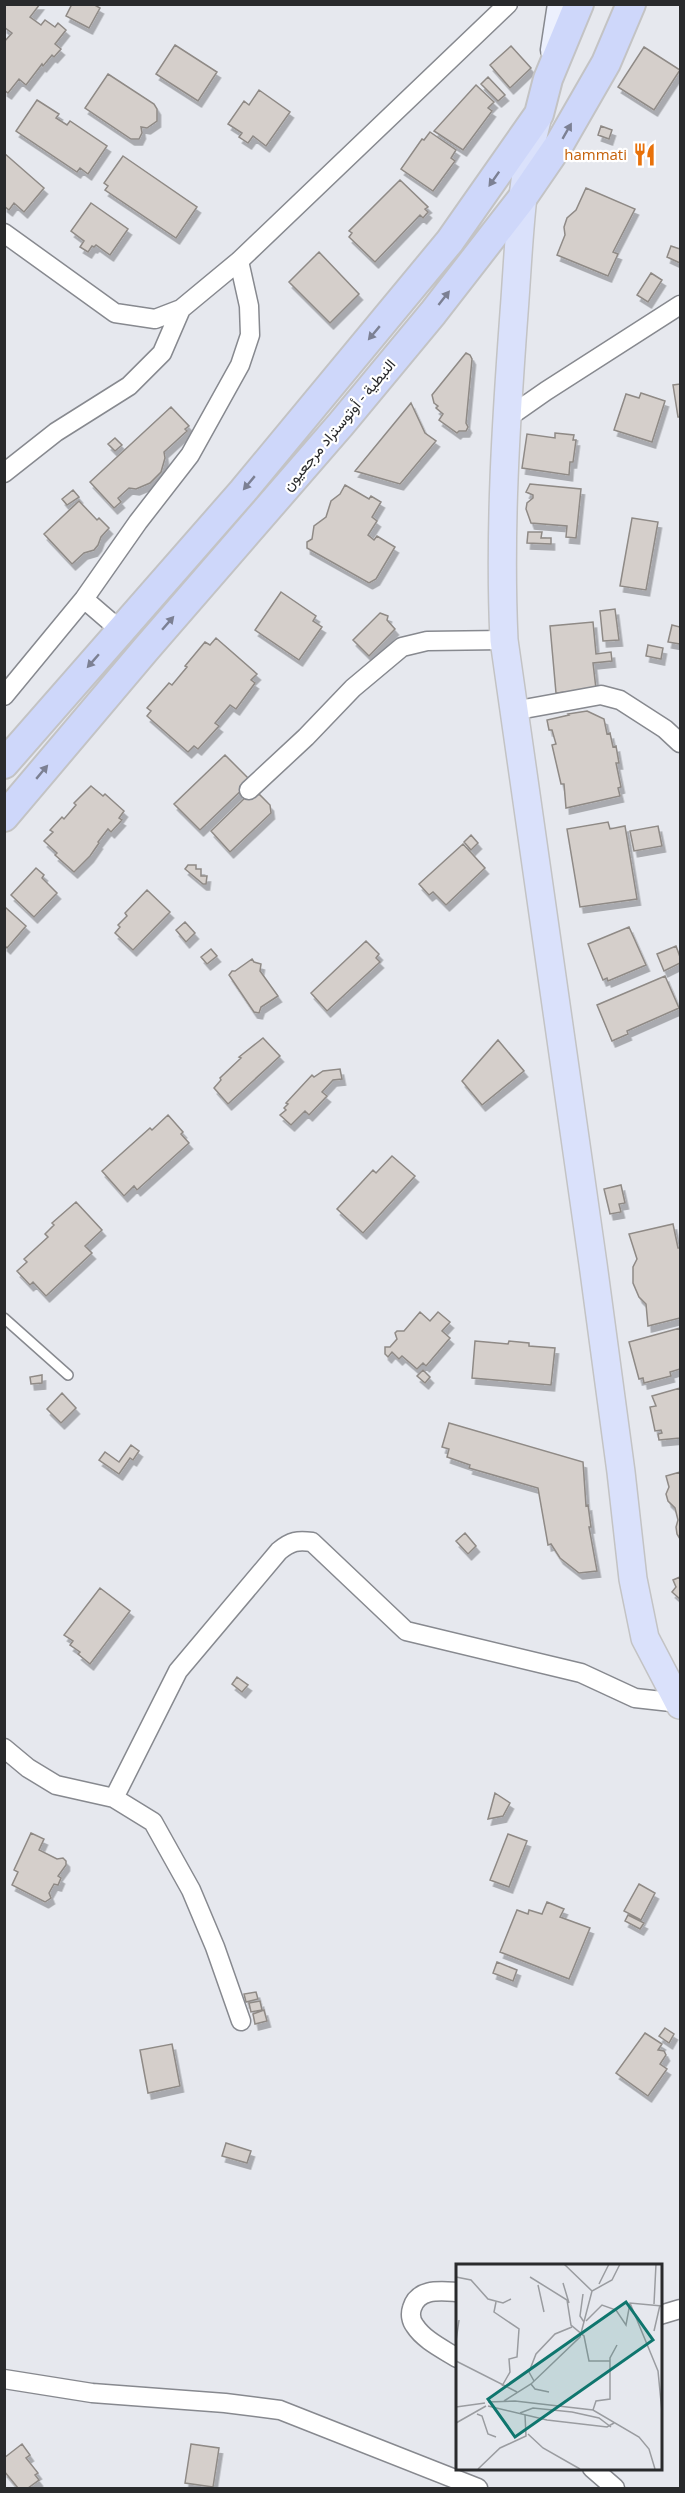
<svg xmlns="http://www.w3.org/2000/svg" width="685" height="2493" viewBox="0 0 685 2493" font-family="'Open Sans',Vazirmatn,sans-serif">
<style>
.building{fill:#d5cfcb;stroke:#8f8a86;stroke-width:1.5;filter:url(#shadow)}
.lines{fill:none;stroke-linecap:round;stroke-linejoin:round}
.service-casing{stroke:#87898f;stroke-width:12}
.minor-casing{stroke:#87898f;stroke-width:21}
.secondary-casing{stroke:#87898f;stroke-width:27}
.primary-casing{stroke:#c3c3c4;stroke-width:30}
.trunk-casing{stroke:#c3c3c4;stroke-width:32}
.service{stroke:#fff;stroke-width:9}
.minor{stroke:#fff;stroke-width:18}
.secondary{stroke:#ecf0fd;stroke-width:24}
.primary{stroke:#dae1fb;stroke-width:27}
.trunk{stroke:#ced7fa;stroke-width:28}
.oneway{fill:#7c8093}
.labels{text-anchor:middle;stroke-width:4.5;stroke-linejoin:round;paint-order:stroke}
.food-label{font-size:15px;fill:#c56008;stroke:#fff;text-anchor:end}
.street-label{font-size:15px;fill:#292a2c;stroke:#fff}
.inset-road{fill:none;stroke:#9a9ca0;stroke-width:1.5}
.view{fill:#0f766e;fill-opacity:0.15;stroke:#0f766e;stroke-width:3}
.inset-edge{fill:none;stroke:#292a2c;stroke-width:3}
</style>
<defs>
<filter id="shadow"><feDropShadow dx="3.5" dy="6" stdDeviation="0" flood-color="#0004"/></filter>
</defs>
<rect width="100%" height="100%" fill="#e6e8ee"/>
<path class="building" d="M4 4H40L30 17 41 25 45 20 55 27 58 23 66 30 55 44 61 49 54 57 52 55 43 66 42 64 26 85 19 79 8 93 4 90V42L12 33 4 27Z
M72 4H93L100 8 89 28 66 16Z
M175 45 217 72 198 101 156 74Z
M511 46 531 68 510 88 490 65Z
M644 47 680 70 654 110 618 87Z
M108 74 154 104 157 109V121L147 128 141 127 142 133 139 139H131L85 108Z
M488 77 505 95 498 101 481 84Z
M476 85 494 102 488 108 492 111 463 150 434 131Z
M259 90 290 112 266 146 253 136 248 143 239 137 242 133 228 124 244 101 249 105Z
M37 100 59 114 56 118 67 125 70 121 107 146 88 174 80 168 77 172 16 131Z
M601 126 612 130 609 139 598 135Z
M430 132 456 150 451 158 455 161 433 191 401 169 422 139 424 140Z
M4 153 44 188 24 212 14 203 9 210 4 206Z
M123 156 197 207 176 238 105 190 108 186 104 183Z
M400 180 428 207 425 209 428 212 423 218 420 215 375 262 349 237 352 233 349 231Z
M586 188 635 209 613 252 618 254 608 276 557 255 565 235 564 227 567 218 576 210Z
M91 203 128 229 110 255 96 245 94 247 92 246 88 252 80 247 84 241 71 231Z
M671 246 680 249V263L667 257Z
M319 252 359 294 330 323 289 282Z
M651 273 662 280 648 302 637 295Z
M466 353 470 355 472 359 466 423 468 427 466 431H459L457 433 439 420 443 414 436 408 438 406 434 403 432 395Z
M680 384V417H678L673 385Z
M641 393 665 401 652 442 614 430 626 394 639 398Z
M411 403 425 433 436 441 400 484 355 471Z
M171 407 189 426 185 429 187 431 164 452 165 458 161 472 150 483 136 489 129 488 118 498 121 502 114 508 90 482Z
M555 433 574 435 573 440H576L573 462H570L569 475 522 468 527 434 555 438Z
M115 438 122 445 115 451 108 444Z
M530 484 581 489 576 538 566 537 567 526 531 523 526 509 527 503 533 498V495L526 492Z
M345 485 369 499 371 496 381 502 372 517 377 521 368 535 374 540 377 536 395 547 376 579 369 583 307 548V542L312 539 314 526 326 517 331 501 340 494Z
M73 490 79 497 67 505 62 499Z
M79 501 97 520 99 518 109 528 101 537 98 545 94 550 84 553 72 564 44 534Z
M632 518 658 522 646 590 620 586Z
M528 532H542L541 538H551V544L527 543Z
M281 592 316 616 313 621 322 627 299 660 255 630Z
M615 609 619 640 603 641 600 611Z
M380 613 388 616 387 620 395 629 369 656 353 640Z
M593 622 596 654 611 652 612 661 593 663 596 689 556 693 550 626Z
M672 625 680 627V644L668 642Z
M216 638 257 674 251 680 255 683 236 709 230 705 215 723 219 726 198 749 194 746 188 752 147 716 151 711 147 708 169 683 172 685 187 667 185 666 205 642 210 645Z
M648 645 663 648 661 659 646 656Z
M587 711 604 719 607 734 610 733 613 747 616 746 619 763H616L621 787 618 788 620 796 566 808 564 784H561L552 745 556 744 552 730H549L547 720 569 715 568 714Z
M225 755 251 781 200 830 174 804Z
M91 786 103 796 105 794 124 811 119 818 122 820 111 832 108 829 98 842 99 843 90 856 74 872 55 855 57 853 44 841 53 832 50 830 62 817 64 819 76 805 74 803Z
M251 792 260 795 270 805 271 813 230 852 211 831Z
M608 822 610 829 625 826 637 899 580 907 567 829Z
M658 826 662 846 634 851 630 831Z
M471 835 478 843 471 850 464 842Z
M463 844 485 868 446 905 433 892 429 895 419 884Z
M188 865H196V869H201V876H207L206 884H203L185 869Z
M36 868 44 875 42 878 57 893 34 917 11 895Z
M147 890 170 912 133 950 115 933 120 927 118 925 127 916 125 913Z
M5 907 26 926 7 948 4 945Z
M185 922 195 933 186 942 176 930Z
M629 927 646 965 608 981 607 978 603 980 588 944Z
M366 941 379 954 376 958 380 962 327 1011 311 993Z
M676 946 680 957V963L664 971 657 954Z
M211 949 217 956 207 964 201 957Z
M252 959 254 962 261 964 260 971 278 996 261 1007 259 1013 254 1012 229 975 232 971H235Z
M665 976 679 1008 627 1031 628 1034 612 1041 597 1005Z
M263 1038 280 1056 228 1104 214 1088 221 1080 220 1078 241 1058 239 1057Z
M498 1040 524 1071 482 1105 462 1081Z
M340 1069 342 1079 333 1080 322 1092 327 1096 309 1115 305 1111 291 1125 280 1115 286 1110 284 1108 288 1104 286 1103 312 1075 314 1077 323 1071Z
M168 1115 183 1132 181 1134 189 1143 137 1190 134 1186 124 1196 102 1171 150 1128 152 1130Z
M392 1156 415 1176 363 1233 337 1209 373 1170 376 1173Z
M621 1185 625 1203 619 1204 621 1212 610 1214 604 1189Z
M76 1202 102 1230 85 1246 92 1253 46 1296 33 1282 30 1285 17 1271 27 1262 24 1259 48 1237 45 1234 54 1225 52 1223Z
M673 1224 678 1248H680V1318L648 1326 646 1304 639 1297 633 1283V1267L637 1259 629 1234Z
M420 1312 430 1321 438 1312 450 1322 442 1331 450 1338 426 1366 423 1363 417 1369 402 1356 399 1359 392 1352 388 1357 385 1354V1347H390L397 1339 395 1333 397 1331H404Z
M680 1328V1369L670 1372 671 1376 644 1383 643 1378 639 1379 629 1342Z
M475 1341 508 1344 509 1341 529 1343V1346L555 1348 551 1385 472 1378Z
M423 1370 430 1377 425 1383 417 1376Z
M42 1375V1383L31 1384 30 1377Z
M680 1388V1438L659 1440 658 1434 662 1433 661 1430 655 1431 650 1407 656 1406 652 1396Z
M62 1393 76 1408 61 1423 47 1409Z
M449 1423 583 1462 586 1506 588 1505 591 1527H589L597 1571 579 1573 560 1558 551 1544 548 1545 538 1488 469 1468 470 1465 447 1457 449 1449 442 1447Z
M131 1445 139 1451 133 1460 130 1458 119 1474 99 1460 105 1452 119 1462Z
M680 1472V1539L677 1534 676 1527 678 1520 675 1508 668 1501 666 1494 669 1487 666 1476Z
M465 1533 476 1546 468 1554 456 1541Z
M680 1577V1599L672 1592 676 1587 673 1580Z
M100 1588 130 1611 90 1664 78 1654 80 1652 70 1645 73 1641 64 1635Z
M237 1677 248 1685 242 1692 232 1684Z
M495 1793 510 1803 503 1816 488 1819Z
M31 1833 44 1839 39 1850 57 1859 63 1858 66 1861V1865L58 1876 61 1878 58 1885 54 1884 49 1893 51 1898 45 1902 12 1885 18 1872 14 1870Z
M508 1834 527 1841 509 1887 490 1880Z
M639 1884 655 1893 641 1920 624 1911Z
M547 1902 564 1909 560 1917 590 1928 569 1979 500 1952 517 1910 528 1914 529 1910 542 1914Z
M628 1915 644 1923 640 1929 625 1921Z
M497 1962 517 1970 513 1981 493 1973Z
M256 1992 258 1999 246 2002 244 1994Z
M260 2001 262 2010 251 2012 249 2003Z
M264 2010 267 2021 255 2024 253 2014Z
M665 2028 674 2034 669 2043 659 2036Z
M645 2033 662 2044 658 2050 664 2051 666 2055 660 2064 667 2069 648 2096 616 2073Z
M172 2044 180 2086 148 2093 140 2050Z
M226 2143 251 2151 247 2163 222 2156Z
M22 2444 30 2455 26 2458 38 2473 35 2475 39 2480 28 2488H18L4 2471V2458Z
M191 2444 219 2448 213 2487 185 2483Z"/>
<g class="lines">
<defs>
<path id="service" d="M4 1318 68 1375"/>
<path id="minor" d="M4 233 115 313 155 319 181 309 239 261 508 4
M506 419 546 391 680 305
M4 473 56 432 129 386 162 353 181 309
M84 599 120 630
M4 696 84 599 138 522 190 455 240 365 250 335 249 306 239 261
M513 711 601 695 620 700 665 729 680 743
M249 790 306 737 353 688 402 647 427 641 504 640
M4 1748 28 1768 56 1785 114 1798 153 1822 191 1890 215 1947 241 2021
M114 1798 178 1671 279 1551C291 1541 298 1540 312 1542L406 1631 581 1673 635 1698 680 1703
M457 2292C440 2291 418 2288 412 2308 410 2314 411 2321 415 2326 424 2340 443 2349 457 2358
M660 2315 680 2309
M4 2379 92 2393 225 2403 280 2410 478 2488
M592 2468 615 2488"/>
<path id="secondary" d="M553 50 560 4"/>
<path id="primary" d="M537 120C520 183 519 248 514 313 506 422 499 531 504 640L593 1264 621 1472 633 1579 645 1638 680 1705"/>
<path id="trunk" d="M4 764 243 491 450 241 539 114 548 79 579 4
M4 817 146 649 341 424 433 313 523 197 560 143 606 63 631 4"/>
</defs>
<use href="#service" class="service-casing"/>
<use href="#minor" class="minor-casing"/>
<use href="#secondary" class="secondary-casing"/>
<use href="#primary" class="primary-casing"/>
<use href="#trunk" class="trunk-casing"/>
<use href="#service" class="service"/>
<use href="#minor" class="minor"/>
<use href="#secondary" class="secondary"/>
<use href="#primary" class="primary"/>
<use href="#trunk" class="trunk"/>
</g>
<defs><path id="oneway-solid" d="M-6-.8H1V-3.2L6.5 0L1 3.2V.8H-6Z" transform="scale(1.5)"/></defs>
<g class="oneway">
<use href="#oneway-solid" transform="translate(567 131) rotate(-60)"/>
<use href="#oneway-solid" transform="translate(494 179) rotate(125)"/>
<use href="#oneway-solid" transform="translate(444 298) rotate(-52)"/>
<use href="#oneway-solid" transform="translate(374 333) rotate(130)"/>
<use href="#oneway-solid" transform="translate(249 483) rotate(130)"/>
<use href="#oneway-solid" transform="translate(168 623) rotate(-49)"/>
<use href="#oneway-solid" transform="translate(93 661) rotate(131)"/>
<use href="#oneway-solid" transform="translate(42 772) rotate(-50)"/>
</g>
<defs>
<symbol id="restaurant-bare" viewBox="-9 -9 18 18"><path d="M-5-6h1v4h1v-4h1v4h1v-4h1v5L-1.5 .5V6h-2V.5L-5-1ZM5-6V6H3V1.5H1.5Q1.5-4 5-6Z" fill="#e8710a" stroke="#fff" stroke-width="2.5" paint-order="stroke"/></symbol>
</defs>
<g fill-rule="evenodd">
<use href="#restaurant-bare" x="628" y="138" width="33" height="33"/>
</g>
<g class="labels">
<g class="food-label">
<text x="627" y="160">hammati</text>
</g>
<g class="street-label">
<text transform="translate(339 425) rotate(-50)" y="5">النبطية - أوتوستراد مرجعيون</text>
</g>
</g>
<g transform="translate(456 2264)">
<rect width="206" height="206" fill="#e6e8ee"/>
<path class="inset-road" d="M108 0 136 27M0 13 15 16 32 35 47 39 55 35M74 13 111 36 115 61 128 72 133 97H154M107 19 113 39M143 20 153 0M82 21 88 48M127 30 124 52 128 58M40 38 38 48 63 65 61 93 53 95 54 108 46 122M174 39 202 107 206 148M198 40 200 0M130 57 146 41 160 46 170 61 174 39 206 42M198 67 204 41M0 77 3 56M0 97 61 128M78 117 73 108 80 90 99 70 116 63M75 120 79 125 93 128M48 137 75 120 124 73 136 27 156 16 164 0M32 138 59 137 137 146 183 173 193 185 199 205M32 142 91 156 151 163 158 159M0 143 29 139M137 146 140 137 154 135V94L161 81M64 149 77 144 116 148 143 154 155 163M21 150 26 152 32 170 40 173M0 159 30 142M72 170 87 184 124 205M22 205 44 184 70 172 69 151"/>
<path class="view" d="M170 38 197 76 59 173 32 135Z"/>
<rect width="206" height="206" class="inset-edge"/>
</g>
<rect width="685" height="2493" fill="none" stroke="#292a2c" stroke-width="12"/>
</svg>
